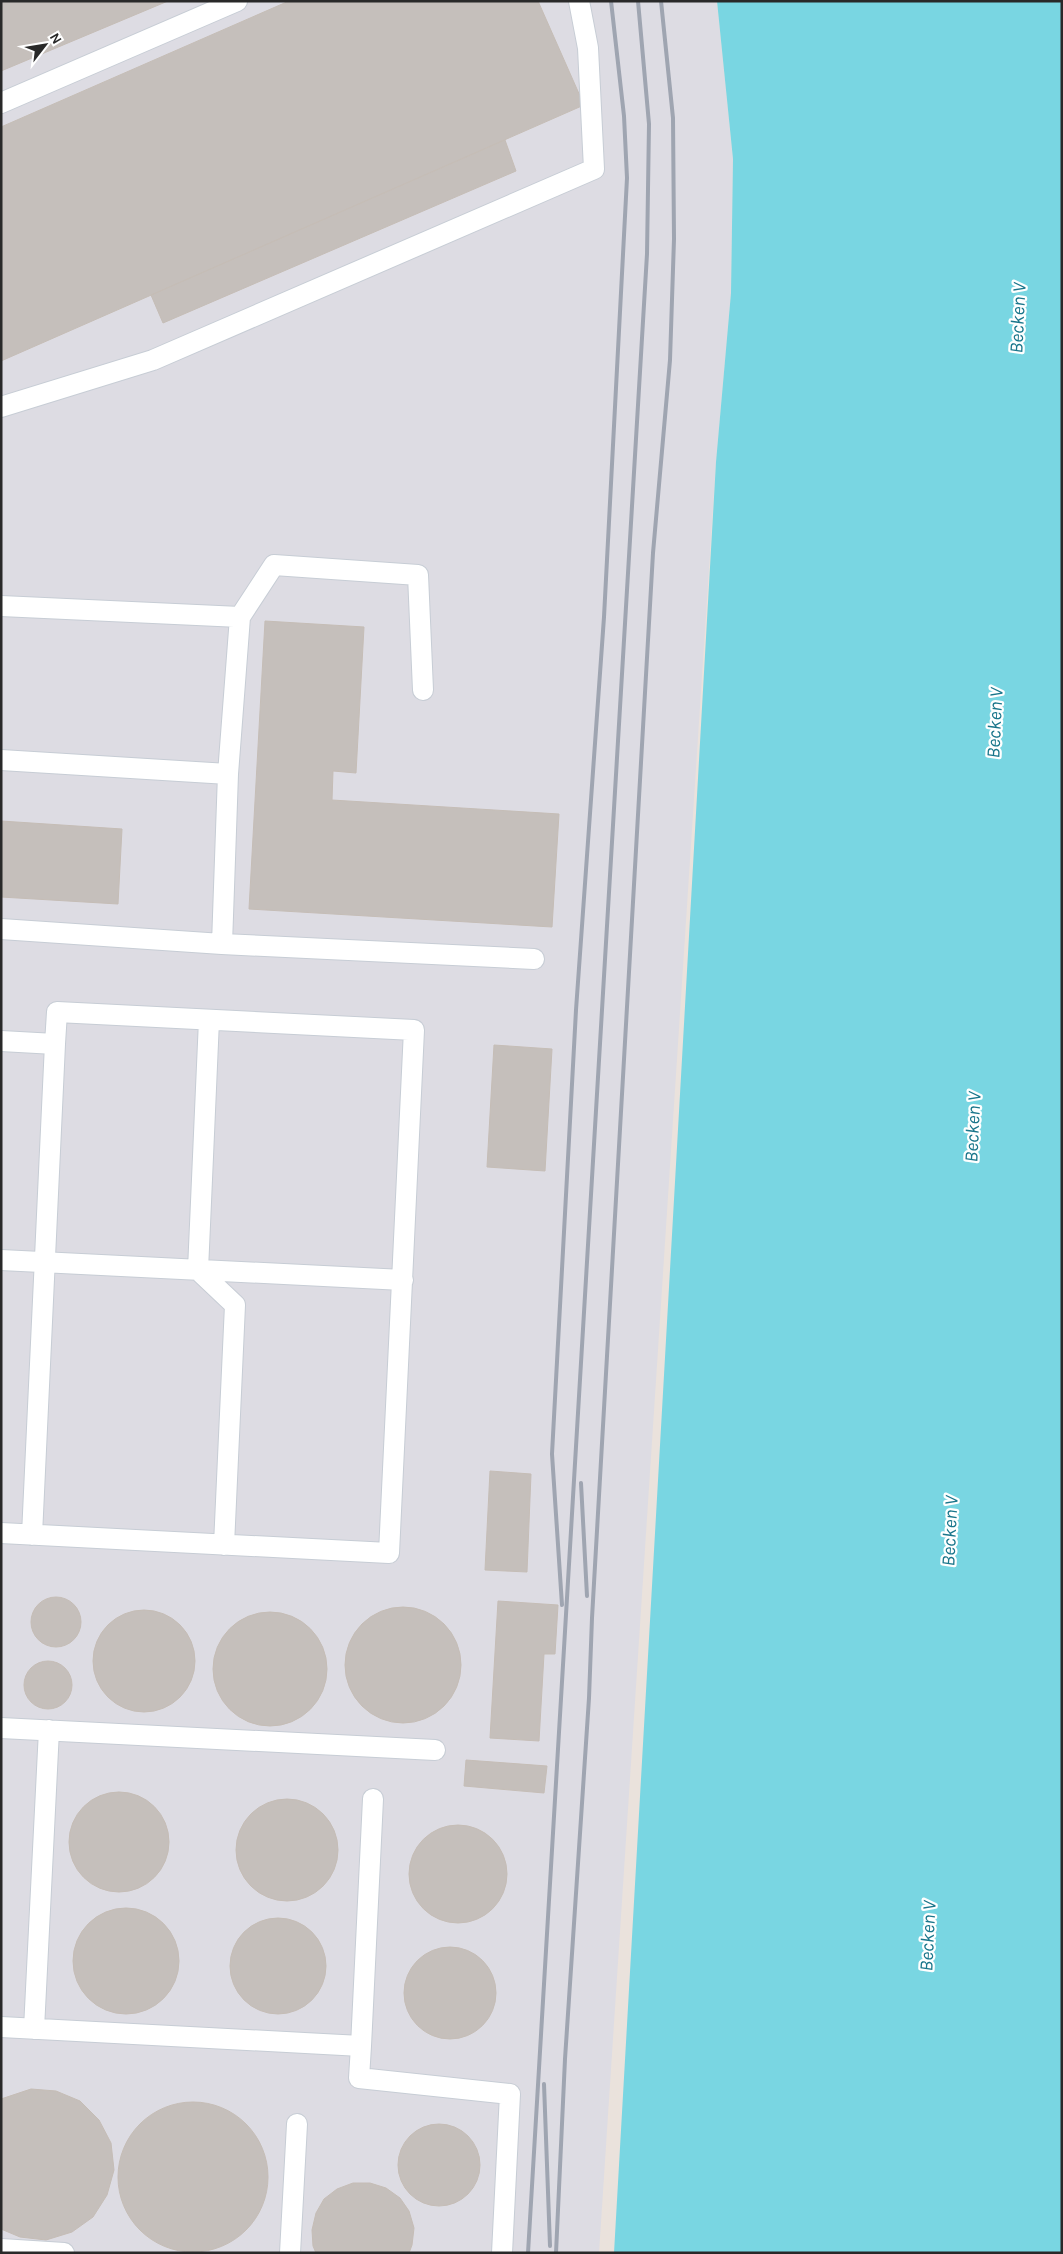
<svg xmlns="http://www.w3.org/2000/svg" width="1063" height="2254" viewBox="0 0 1063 2254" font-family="Karla,sans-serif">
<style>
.industrial{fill:#dddce3}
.water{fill:#79d6e2}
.building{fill:#c5bfbb;stroke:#c5bdb6}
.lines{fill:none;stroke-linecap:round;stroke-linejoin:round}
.service-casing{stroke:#c7cdd5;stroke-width:22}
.service{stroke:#fff;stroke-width:20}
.rail{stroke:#9fa5b1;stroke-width:4}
.labels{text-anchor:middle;stroke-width:4.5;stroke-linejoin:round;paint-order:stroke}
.water-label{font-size:19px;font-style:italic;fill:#1a768b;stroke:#fff}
</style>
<rect width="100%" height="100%" fill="#eae2dc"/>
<path class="industrial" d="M1 1H717L733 159 731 293 716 462 599 2253H1Z"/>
<path class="water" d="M717 1H1062V2253H614L716 462 731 293 733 159Z"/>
<path class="building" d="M1 1H168L1 71Z
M289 1H538L584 105 1 361V127Z
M505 140 516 171 163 323 151 295Z
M265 621 364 627 356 773 333 771 332 800 559 814 552 927 249 909Z
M1 821 122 829 118 904 1 897Z
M494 1045 552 1049 545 1171 487 1167Z
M490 1471 531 1474 527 1572 485 1570Z
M31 1622a25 25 0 1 1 50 0a25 25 0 1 1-50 0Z
M498 1601 558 1605 555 1654H544L539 1741 490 1738Z
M345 1665a58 58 0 1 1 116 0a58 58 0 1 1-116 0Z
M93 1661a51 51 0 1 1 102 0a51 51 0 1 1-102 0Z
M213 1669a57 57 0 1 1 114 0a57 57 0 1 1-114 0Z
M24 1685a24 24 0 1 1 48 0a24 24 0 1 1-48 0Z
M466 1760 547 1766 544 1793 464 1786Z
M69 1842a50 50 0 1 1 100 0a50 50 0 1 1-100 0Z
M236 1850a51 51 0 1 1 102 0a51 51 0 1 1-102 0Z
M409 1874a49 49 0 1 1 98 0a49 49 0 1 1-98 0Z
M73 1961a53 53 0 1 1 106 0a53 53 0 1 1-106 0Z
M230 1966a48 48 0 1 1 96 0a48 48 0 1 1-96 0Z
M404 1993a46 46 0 1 1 92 0a46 46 0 1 1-92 0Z
M31 2089 56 2091 80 2101 99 2120 111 2143 114 2170 107 2195 93 2217 72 2232 46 2240 20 2237 1 2229V2099Z
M118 2177a75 75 0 1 1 150 0a75 75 0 1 1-150 0Z
M398 2165a41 41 0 1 1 82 0a41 41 0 1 1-82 0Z
M353 2183H370L386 2188 400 2198 409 2211 414 2228 412 2245 409 2253H316L313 2246 312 2230 316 2213 324 2199 337 2189Z"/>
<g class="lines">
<defs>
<path id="service" d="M1 103 237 1
M1 407 153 360 594 169 588 48 579 1
M1 606 240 617 228 774
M240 617 274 565 418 575 423 690
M1 760 228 774 222 944
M1 929 222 944 534 959
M209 1020 198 1270 235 1305 224 1545
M1 1041 55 1044 32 1535
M1 1260 403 1280
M1 1533 389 1553 414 1030 57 1012 55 1044
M1 1728 435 1750
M1 2027 361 2046 373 1799
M34 2029 49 1730
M361 2046 359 2078 510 2094 502 2253
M1 2249 64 2253
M290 2253 297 2124"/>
</defs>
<use href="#service" class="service-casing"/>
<use href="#service" class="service"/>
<path class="rail" d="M581 1483 587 1596
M562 1605 552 1454 576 1010 604 617 627 178 624 116 611 1
M544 2084 550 2246
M528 2253 647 254 649 124 638 1
M556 2253 565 2059 589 1698 592 1618 653 553 670 360 674 239 673 118 661 1"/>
</g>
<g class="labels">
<g class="water-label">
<text transform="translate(1017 318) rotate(-87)" y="7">Becken V</text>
<text transform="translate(994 723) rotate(-87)" y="7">Becken V</text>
<text transform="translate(972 1127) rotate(-87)" y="7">Becken V</text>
<text transform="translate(949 1531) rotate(-87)" y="7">Becken V</text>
<text transform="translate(927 1936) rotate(-87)" y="7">Becken V</text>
</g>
</g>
<rect width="1063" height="2254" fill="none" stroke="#292929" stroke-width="5"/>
<g transform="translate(45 45) rotate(59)" stroke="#ffffff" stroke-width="4" paint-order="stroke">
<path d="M0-4L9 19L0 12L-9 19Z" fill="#292929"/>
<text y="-8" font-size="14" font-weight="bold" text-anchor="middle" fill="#292929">N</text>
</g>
</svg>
